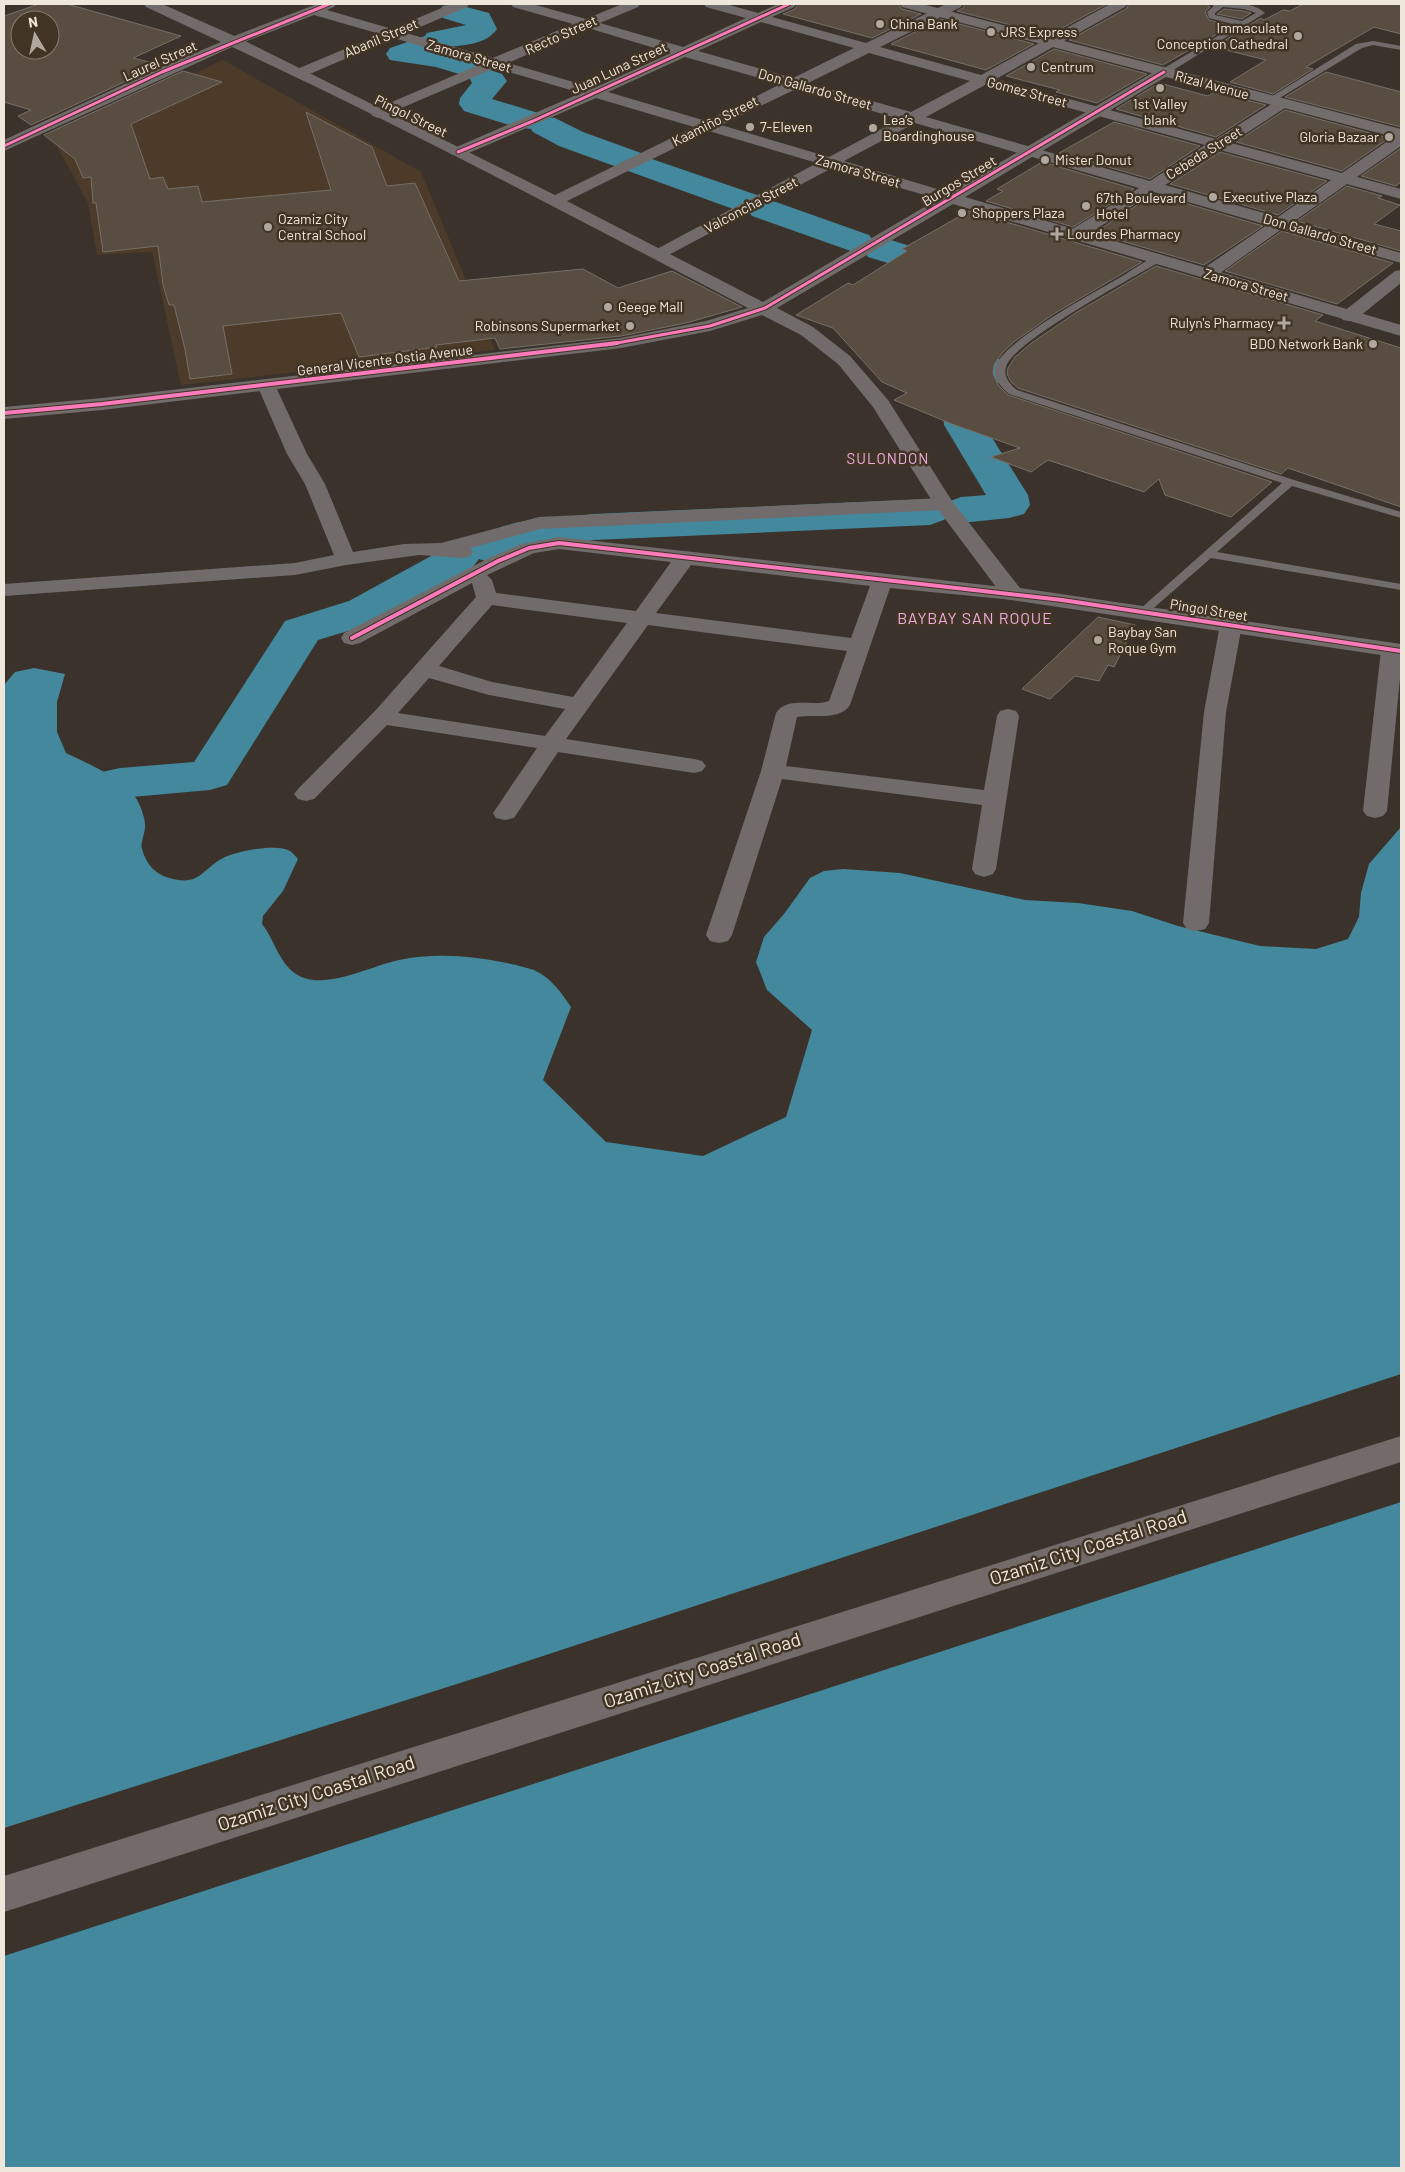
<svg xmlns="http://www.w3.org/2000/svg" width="1405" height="2172" viewBox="0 0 1405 2172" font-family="Barlow,sans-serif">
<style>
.built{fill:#4c3b28}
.water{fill:#43889d}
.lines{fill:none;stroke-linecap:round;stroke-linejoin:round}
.river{fill:#43889d;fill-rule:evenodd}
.building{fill:#584d40;stroke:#766f68;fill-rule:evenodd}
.service{fill:#716c6b;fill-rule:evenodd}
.minor{fill:#716c6b;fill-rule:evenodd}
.tertiary{fill:#716c6b;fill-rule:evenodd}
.secondary{fill:#736e6c;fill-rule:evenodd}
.primary{fill:#726b69;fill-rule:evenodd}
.cycleway-far1-casing{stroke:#423424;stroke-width:5}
.cycleway-casing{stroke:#423424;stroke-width:6}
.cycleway-far1{stroke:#fd7abc;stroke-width:3}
.cycleway{stroke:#fd7abc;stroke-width:4}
.poi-dot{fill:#b0a79e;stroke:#423424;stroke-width:2}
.labels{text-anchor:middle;stroke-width:5;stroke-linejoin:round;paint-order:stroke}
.far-poi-label{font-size:14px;fill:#efe6dc;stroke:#423424;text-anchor:start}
.far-street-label{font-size:14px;fill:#efe6dc;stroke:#423424}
.far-neighbourhood-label{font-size:15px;letter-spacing:1px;fill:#ecabdf;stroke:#423424}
.far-quarter-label{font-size:16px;letter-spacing:1px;fill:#ecabdf;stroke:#423424}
.near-street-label{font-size:19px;fill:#efe6dc;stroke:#423424}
</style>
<rect width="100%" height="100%" fill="#3b332b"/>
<path class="built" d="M223 60 421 172 495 350 181 385 152 252 97 255 88 203 53 139Z"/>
<path class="water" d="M34 668 65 674 57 702V732L66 753C91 765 118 776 136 798 140 804 146 820 145 827 145 834 140 843 142 849 146 864 155 874 169 878 200 887 202 869 223 858 236 851 277 843 290 851 293 853 296 857 298 859L283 891 263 916 262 924C274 939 279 963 296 974 323 992 370 966 399 960 436 952 478 956 516 965 521 967 529 968 534 970 551 978 561 992 571 1007L543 1080 606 1142 703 1156 786 1117 812 1030 767 990 756 962 764 937 784 914 810 878 824 871 843 869 900 873 1025 900 1078 903 1132 911 1178 926 1260 946 1316 949 1348 939 1359 917 1361 893 1369 864 1401 827V1374L482 1676 4 1828V685L15 672Z
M1401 1502V2168H4V1956Z"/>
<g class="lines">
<path class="river" d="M455 4 489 13 497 29C484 48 456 44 437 49L486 62 490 70 502 74 507 81 492 99 538 113 540 116 555 118 583 132 641 153 643 156 757 195 760 200 776 202 869 235 873 240 881 238 894 241 990 271 995 279 990 287 977 290 868 257 864 251 857 253 845 249 752 216 748 211 733 209 559 146 533 132 531 129 516 127 464 111 459 104 460 98 472 83 469 77 436 67 390 60 386 54 390 48 425 36 427 33 466 25 443 18 438 12 443 6Z
M980 347 994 350 999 358V382L982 403 984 425 1028 495 1030 505 1024 514 1009 518 961 523 946 519 930 525 594 540 526 547 500 557 485 561 479 559 472 568 381 621 318 640 227 785 210 790 120 798 102 794 95 783 102 772 120 768 194 762 285 621 349 601 442 550 457 546 464 548 470 539 504 526 519 522 594 514 930 499 945 503 961 497 986 495 944 425 942 401 961 380V358L966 350Z"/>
</g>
<path class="building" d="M39 4H67L181 36 133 58 161 65 31 125 18 116 31 110 4 102V16ZM20 20H50V50H20Z
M798 4H898L902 9 921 14 872 38 783 14 795 9Z
M965 4H1107L1049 35 957 11 963 8Z
M1129 4H1206L1210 7 1205 12 1209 20 1231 26 1163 65 1069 40 1126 9Z
M1303 4H1401V34L1374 27 1306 67 1313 69 1273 94 1230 82 1266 60 1214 47 1261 18 1264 20 1283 10 1290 11Z
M1224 9 1244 11 1251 13 1242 19 1217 14Z
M941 19 1034 44 986 70 891 44Z
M1054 49 1147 74 1097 103 1056 92 1060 90 1006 76Z
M183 71 222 82 131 124 150 179 163 177 168 189 198 186 202 202 331 190 306 112 372 147 387 186 415 183 459 281 583 269 618 288 672 271 742 307 686 323 621 336 500 349 495 338 436 345 437 347 359 357 341 313 223 326 232 374 190 379 185 349 174 305H169L163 285 158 246 103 252 96 203H93L91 177 83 178 75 159 44 135Z
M1326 72 1401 92V127L1285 97Z
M1159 83 1208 96 1215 92 1266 105 1216 137 1116 109Z
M1285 110 1389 138 1342 171 1236 142Z
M1114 122 1200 146 1150 179 1059 153Z
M1401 148V182L1396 186 1361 176Z
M1220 152 1327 181 1278 215 1170 184Z
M1042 162H1043L1134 189 1073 227 986 201 1003 191 997 189Z
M1347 186 1382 196 1378 198 1400 205 1374 224 1401 231V251L1297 221Z
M1154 194 1263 226 1204 265 1094 233Z
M969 211 1142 262 1052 315 1015 341 1002 353 994 365 993 374 999 386 1008 395 1272 482 1231 517 1165 495 1159 479 1144 492 1048 460 1031 472 991 457 1020 448 952 424 894 400 907 393 882 382 833 328 796 315 848 283 853 285 907 251 902 249Z
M1282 231 1393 263 1337 304 1225 271Z
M1156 266 1323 315 1315 321 1401 348V507L1288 468 1281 474 1018 388 1011 382 1007 374 1008 368 1015 357 1030 344 1077 312Z
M1098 617 1135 625 1114 667 1108 665 1099 681 1075 676 1050 699 1022 689Z"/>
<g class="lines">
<path class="service" d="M1208 4C1226 3 1251 0 1265 13L1167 74H1161V70L1236 25 1209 18 1207 12 1214 6ZM1223 7 1244 9 1256 13 1242 21 1215 15V13Z
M1373 41 1401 46V50L1373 45 1362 48 1273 102 1266 100 1356 44Z
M1158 256 1161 257V261C1134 277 1012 342 1006 367 1003 377 1010 384 1017 390L1294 480 1401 512V518L1292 486 1217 552 1401 584V590L1211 558 1148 613H1140L1138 611 1140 609 1282 483 1009 394C1001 387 992 377 996 365 1007 339 1095 292 1121 277 1133 270 1145 260 1158 256Z"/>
<path class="minor" d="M317 4H336L334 7 327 10 392 29 451 4H469L467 7 406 33 493 58 573 24 513 7 511 4H532L586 19 622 4H640L638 7 600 23 683 47 746 18 706 7 704 4H726L758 13 778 4H796L794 7 772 17 866 43 946 4H963L961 7 880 47 981 75 1110 4H1127L1125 7 996 79 1216 139 1278 100H1288L1291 103 1288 106 1231 143 1342 173 1395 136 1401 134V146L1357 177 1401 189V199L1347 184 1293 222 1401 253V263L1282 229 1213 278H1201L1198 274 1201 270 1267 225 1154 192 1081 239H1069L1067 235 1069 231 1139 188 915 123 844 161 957 195 959 198 957 201H945L832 168 661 259 655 258 652 254 655 250 817 163 709 131 561 204H549L547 201 549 198 694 127 596 98 464 155H452L450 152 452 149 581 93 495 68 378 118 373 116 370 113 373 110 481 64 394 38 305 76H295L293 73 295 70 380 34 314 15 239 44H229L227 41 229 38ZM761 22 854 48 793 78 698 51ZM588 28 671 53 594 88 508 63ZM869 53 970 81 911 112 808 83ZM685 57 781 84 706 121 608 92ZM985 85 1205 145 1150 181 926 117ZM796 89 900 119 829 157 721 125ZM1220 150 1331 180 1278 217 1165 185Z
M1401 270V283L1355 320 1349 321 1343 320 1340 316 1343 312 1395 271Z
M266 379 273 381 275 385 307 454 325 484 353 552 404 544 441 543 539 517 944 498 951 500 954 504 951 508 944 510 540 529 470 548 473 552 470 556 463 558 419 555 346 565 295 575 4 596V584L295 563 334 555 305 484 287 454 257 385 259 381Z
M559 537 1021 589 1024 594 1021 599 1013 600 890 588 850 705C839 721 814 714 797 717L786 766 984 790 997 716 1000 711 1008 709 1016 711 1019 716 996 869 993 874 984 877 975 874 972 869 982 805 782 779 732 935 728 941 719 943 710 941 706 935 761 771 776 713C787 696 813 707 829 701L847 651 648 625 566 739 694 759 702 761 706 766 702 771 694 773 558 752 514 818 505 820 496 818 493 813 537 748 387 725 314 799 306 801 298 799 294 794 298 789 374 712 476 597 472 583 360 643 352 645 344 643 341 638 344 633 491 557 522 544ZM559 549 671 562 636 611 496 593 492 580 487 575 534 553ZM691 565 870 586 851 638 656 613ZM492 605 627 623 573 697 492 682 439 666ZM429 678 489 695 565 709 545 736 398 713Z
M1231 618 1239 620 1242 625 1226 712 1209 923 1205 929 1196 931 1187 929 1183 923 1204 712 1220 625 1223 620Z
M1392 643 1401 647V668L1387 811 1383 816 1375 818 1367 816 1363 811 1381 650 1384 645Z"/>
<path class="tertiary" d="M144 4H162L239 38 561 198 763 302 1159 69H1169L1171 72 1169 75 965 197 1401 325V336L953 204 777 308 813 327 850 356 888 400 952 501 1020 588 1401 644V658L1005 599 934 504 873 407 838 364 801 335 762 315 710 331 621 348 102 410 4 419V407L102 398 621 338 706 321 748 308C577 219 407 128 232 47L4 151V140L157 69 221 42 146 7Z"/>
<path class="secondary" d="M900 4H922L1401 129V139L902 7Z"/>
<path class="primary" d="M1401 1436V1462L4 1912V1876Z"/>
<defs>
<path id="cycleway-far1" d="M4 146 162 72 329 4
M458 152 533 121 789 4
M606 345 710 326 765 308 1164 72"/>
<path id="cycleway" d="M4 413 102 404 617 343
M352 638 498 561 529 548 559 543 1062 600 1401 651"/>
</defs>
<use href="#cycleway-far1" class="cycleway-far1-casing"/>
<use href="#cycleway" class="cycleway-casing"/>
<use href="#cycleway-far1" class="cycleway-far1"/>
<use href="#cycleway" class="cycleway"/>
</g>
<g class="poi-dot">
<circle cx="880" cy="24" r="5"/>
<circle cx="991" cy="32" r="5"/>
<circle cx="1298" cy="36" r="5"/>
<circle cx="1031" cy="67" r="5"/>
<circle cx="1160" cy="88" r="5"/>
<circle cx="750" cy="127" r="5"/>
<circle cx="873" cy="128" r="5"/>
<circle cx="1389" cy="137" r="5"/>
<circle cx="1045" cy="160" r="5"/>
<circle cx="1213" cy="197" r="5"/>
<circle cx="1086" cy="206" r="5"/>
<circle cx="962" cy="213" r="5"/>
<circle cx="268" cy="227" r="5"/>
<path d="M1054.5 226.5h5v5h5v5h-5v5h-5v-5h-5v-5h5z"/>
<circle cx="608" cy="307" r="5"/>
<path d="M1281.5 315.5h5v5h5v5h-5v5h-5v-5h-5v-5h5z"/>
<circle cx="630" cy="326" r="5"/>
<circle cx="1373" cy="344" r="5"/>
<circle cx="1098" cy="640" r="5"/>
</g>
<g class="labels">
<g class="far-poi-label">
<text x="890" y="29">China Bank</text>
<text x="1288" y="33" text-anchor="end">Immaculate<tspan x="1288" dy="16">Conception Cathedral</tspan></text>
<text x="1001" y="37">JRS Express</text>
<text x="1041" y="72">Centrum</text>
<text x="1160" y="109" text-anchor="middle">1st Valley<tspan x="1160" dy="16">blank</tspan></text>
<text x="883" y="125">Lea’s<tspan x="883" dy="16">Boardinghouse</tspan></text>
<text x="760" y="132">7-Eleven</text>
<text x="1379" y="142" text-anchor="end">Gloria Bazaar</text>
<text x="1055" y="165">Mister Donut</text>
<text x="1223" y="202">Executive Plaza</text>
<text x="1096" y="203">67th Boulevard<tspan x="1096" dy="16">Hotel</tspan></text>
<text x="972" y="218">Shoppers Plaza</text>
<text x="278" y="224">Ozamiz City<tspan x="278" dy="16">Central School</tspan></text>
<text x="1067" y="239">Lourdes Pharmacy</text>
<text x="618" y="312">Geege Mall</text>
<text x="1274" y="328" text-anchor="end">Rulyn's Pharmacy</text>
<text x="620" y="331" text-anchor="end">Robinsons Supermarket</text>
<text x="1363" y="349" text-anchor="end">BDO Network Bank</text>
<text x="1108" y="637">Baybay San<tspan x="1108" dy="16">Roque Gym</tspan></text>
</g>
<g class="far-street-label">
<text transform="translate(561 35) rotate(-24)" y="5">Recto Street</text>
<text transform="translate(381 38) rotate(-23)" y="5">Abanil Street</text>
<text transform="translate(469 56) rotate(16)" y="5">Zamora Street</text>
<text transform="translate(160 61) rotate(-24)" y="5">Laurel Street</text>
<text transform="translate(619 68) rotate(-25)" y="5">Juan Luna Street</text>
<text transform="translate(1212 85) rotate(15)" y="5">Rizal Avenue</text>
<text transform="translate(815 89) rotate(16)" y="5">Don Gallardo Street</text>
<text transform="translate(1027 92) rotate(15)" y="5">Gomez Street</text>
<text transform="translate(411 116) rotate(26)" y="5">Pingol Street</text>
<text transform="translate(715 121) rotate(-27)" y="5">Kaamiño Street</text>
<text transform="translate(1204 153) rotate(-32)" y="5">Cebeda Street</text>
<text transform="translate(858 171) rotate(16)" y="5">Zamora Street</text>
<text transform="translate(959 181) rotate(-31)" y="5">Burgos Street</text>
<text transform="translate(751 205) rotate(-28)" y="5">Valconcha Street</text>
<text transform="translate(1320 234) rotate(16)" y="5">Don Gallardo Street</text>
<text transform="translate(1246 285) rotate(16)" y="5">Zamora Street</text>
<text transform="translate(385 360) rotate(-7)" y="5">General Vicente Ostia Avenue</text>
<text transform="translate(1209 610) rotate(9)" y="5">Pingol Street</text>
</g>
<g class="far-neighbourhood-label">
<text x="888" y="464">SULONDON</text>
</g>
<g class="far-quarter-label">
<text x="975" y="624">BAYBAY SAN ROQUE</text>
</g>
<g class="near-street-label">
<text transform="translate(1088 1547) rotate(-18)" y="7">Ozamiz City Coastal Road</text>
<text transform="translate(702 1670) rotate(-18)" y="7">Ozamiz City Coastal Road</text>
<text transform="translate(316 1793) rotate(-18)" y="7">Ozamiz City Coastal Road</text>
</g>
</g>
<rect width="1405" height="2172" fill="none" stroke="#efe6dc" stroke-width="10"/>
<g transform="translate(35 35) rotate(351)"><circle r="24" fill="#423424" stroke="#877b6e"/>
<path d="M0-4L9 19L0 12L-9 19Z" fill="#b0a79e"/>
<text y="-8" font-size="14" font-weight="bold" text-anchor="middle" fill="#efe6dc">N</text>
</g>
</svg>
